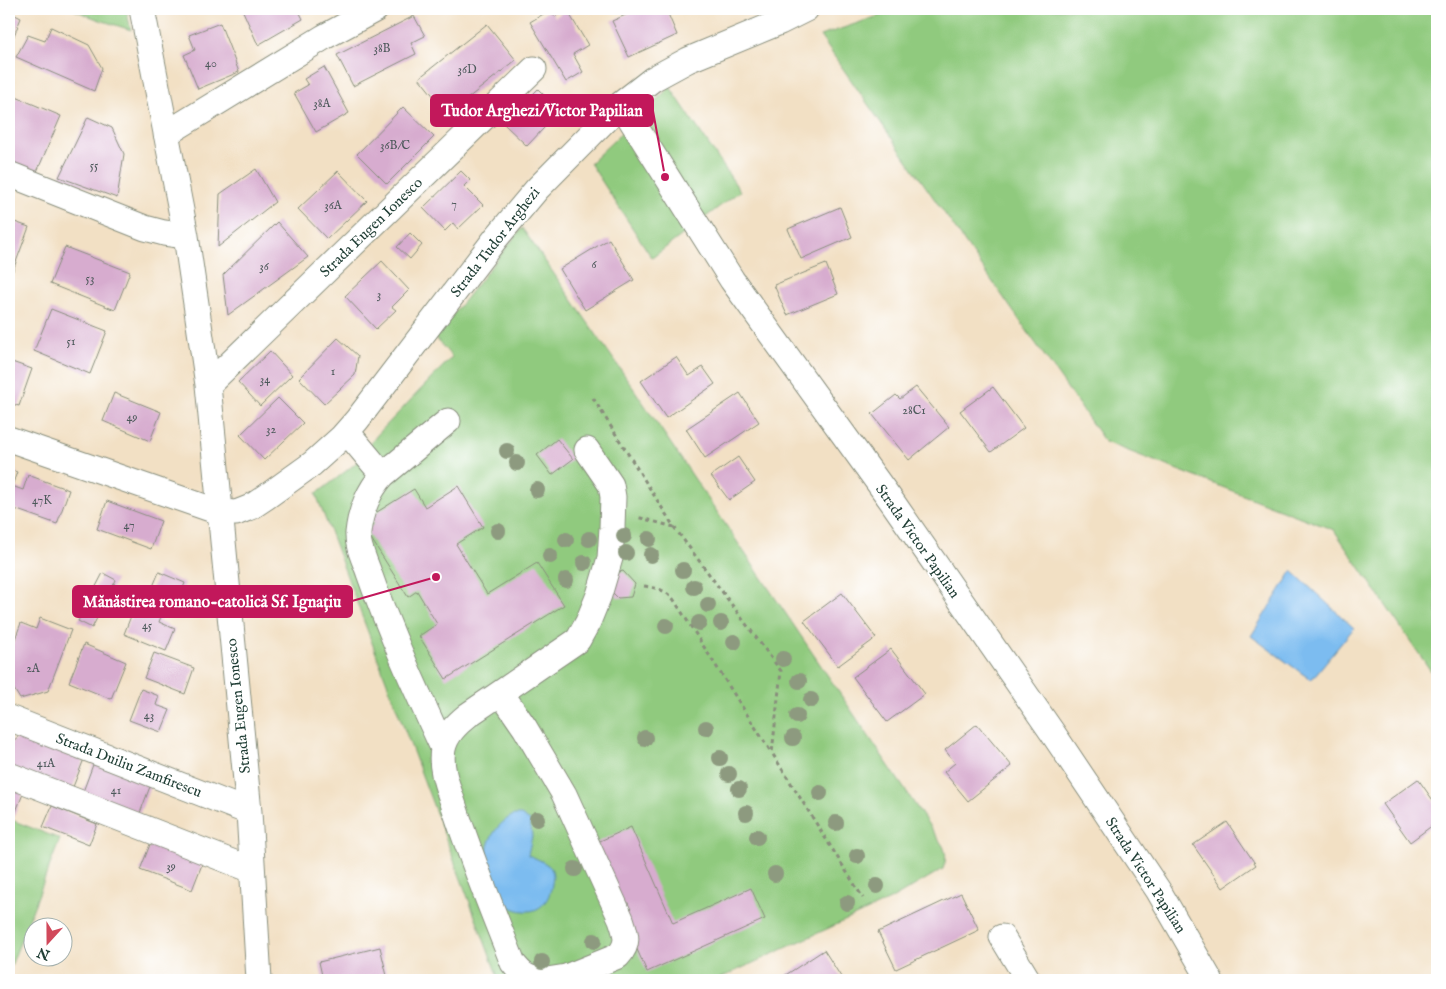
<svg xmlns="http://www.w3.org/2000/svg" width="1446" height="989" viewBox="0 0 1446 989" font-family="'IM FELL English',serif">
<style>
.green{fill:#90ca7e;stroke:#588459}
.water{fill:#7cbcf0;stroke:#4e7c92}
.building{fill:#d7accf}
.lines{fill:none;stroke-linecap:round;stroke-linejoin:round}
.minor-casing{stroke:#888e7c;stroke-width:27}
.path{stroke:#888e7c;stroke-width:3;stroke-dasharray:4 4;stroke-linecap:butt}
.minor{stroke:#fff;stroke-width:25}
.tree{fill:#8d9a7f}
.labels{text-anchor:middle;stroke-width:4;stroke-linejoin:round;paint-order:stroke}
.number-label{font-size:12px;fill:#4d595b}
.street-label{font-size:15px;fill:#1f3d34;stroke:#fff}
.leader{fill:none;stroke:#c2185b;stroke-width:2}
.callout-dot{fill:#c2185b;stroke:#fff;stroke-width:2}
.callout{fill:#c2185b;stroke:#c2185b;stroke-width:2}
.callout-label{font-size:16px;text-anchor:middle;font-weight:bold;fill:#fff}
</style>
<rect width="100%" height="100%" fill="#fff"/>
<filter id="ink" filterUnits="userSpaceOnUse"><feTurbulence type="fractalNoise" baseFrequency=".02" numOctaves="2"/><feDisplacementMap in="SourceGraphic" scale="10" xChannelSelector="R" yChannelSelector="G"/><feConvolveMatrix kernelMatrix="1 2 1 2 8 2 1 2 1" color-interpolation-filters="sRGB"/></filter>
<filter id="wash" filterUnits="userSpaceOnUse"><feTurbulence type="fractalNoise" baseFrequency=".0096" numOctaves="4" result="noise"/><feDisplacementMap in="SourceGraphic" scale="20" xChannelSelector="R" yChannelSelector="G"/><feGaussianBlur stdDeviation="1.12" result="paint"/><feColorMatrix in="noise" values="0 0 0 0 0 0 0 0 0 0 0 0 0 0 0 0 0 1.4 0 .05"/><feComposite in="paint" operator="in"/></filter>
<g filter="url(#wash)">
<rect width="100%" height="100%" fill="#f2e0c4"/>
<path class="green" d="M72 9H126L131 30 97 19Z
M899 9H1437V680L1334 530 1105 442 820 36Z
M670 87 740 191 652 258 590 163Z
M522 228 621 370 943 846C947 855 946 860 943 869L890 900 716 980H499L316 494 336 479 356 463 377 435 452 357 435 337Z
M9 819 60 839 9 971Z"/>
<path class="water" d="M1292 571 1354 628 1311 680 1251 636Z
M514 815H521L530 821 532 836 528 855C535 858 543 861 549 866 554 870 553 878 552 884 549 903 538 915 518 910 512 908 506 906 501 902 493 895 487 865 487 854 487 838 500 821 514 815Z"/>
<g id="blocks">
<path class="building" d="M242 9H298L303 19 258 45Z
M639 9H666L677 35 629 57 612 21Z
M550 10 555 17 567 10 588 45 573 54 583 72 566 82 530 22Z
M9 12 21 18 9 48Z
M414 16 425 36 411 43 416 54 353 86 337 55Z
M220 23 239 72 198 89 184 55 195 50 189 35Z
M487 24 516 60 448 114 419 78Z
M51 27 89 45 102 68 94 91 16 57 28 35 45 41Z
M324 67 349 113 316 132 294 93 308 85 304 79Z
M538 89 560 111 527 146 504 124Z
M16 97 61 116 36 174 9 162V113Z
M403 107 434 137 387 184 357 154Z
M88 117 112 128 124 154 117 198 59 177Z
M256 169 275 202 218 247 220 194Z
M338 171 367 201 327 239 298 209Z
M461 171 470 180 464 186 483 205 458 229 453 223 445 231 423 208Z
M840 207 852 237 801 259 788 229Z
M9 220 29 227 9 281Z
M277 222 308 257 228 315 223 275Z
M410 233 422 245 410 259 397 247Z
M609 239 634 280 585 310 560 269Z
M65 247 130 272 115 310 50 284Z
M382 261 409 290 392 307 396 310 376 329 345 296Z
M826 264 838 294 787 315 774 285Z
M51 309 107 331 90 374 34 351Z
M338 338 358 356 355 375 324 404 299 378Z
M270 351 292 375 260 406 238 382Z
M676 357 689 376 703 367 715 384 666 418 641 381Z
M9 361 32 369 19 406 9 403Z
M916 387 949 427 909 460 872 414 896 395 900 399Z
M993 387 1024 428 991 452 960 411Z
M114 393 161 412 150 441 103 421Z
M740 393 759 422 705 458 686 429Z
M278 398 303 423 264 460 240 435Z
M557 439 573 459 552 475 537 455Z
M738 457 755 482 729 500 711 476Z
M9 469 17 472 12 486 23 490 28 475 69 490 57 524 9 507Z
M458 486 483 527 456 544 487 594 537 563 564 605 446 679 419 636 437 624 417 591 408 597 365 529 374 524 369 517 414 489 425 507Z
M107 501 161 521 151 549 97 529Z
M623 571 635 584 631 597 618 598 607 587 612 574Z
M159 572 185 583 176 607 149 596Z
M103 573 116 580 92 628 78 621Z
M842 593 876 638 838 666 804 621Z
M136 603 162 614 159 622 175 629 166 651 124 634Z
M40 618 71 630 48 691 20 699 9 681V655L21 623 36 629Z
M84 644 126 662 111 699 69 682Z
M891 649 925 694 887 722 853 677Z
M154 653 194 668 185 694 144 678Z
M141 689 159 696 156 705 170 710 161 732 129 720Z
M977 724 1012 766 968 801 944 772 955 763 945 750Z
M22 733 84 759 71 792 9 767V747L10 744Z
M94 762 151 784 140 813 81 797Z
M1418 779 1437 806V822L1410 842 1383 804Z
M9 783 25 789 12 821 9 819Z
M52 806 97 824 89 845 43 827Z
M1227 822 1256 865 1223 888 1193 845Z
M631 827 673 923 751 888 765 919 647 972 591 845Z
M151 842 203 862 192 890 140 870Z
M961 893 979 930 896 969 878 932Z
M380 947 388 980H323L319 962Z
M824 950 843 980H782L781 978Z"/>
</g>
</g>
<g filter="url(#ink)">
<use href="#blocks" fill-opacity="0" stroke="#888e7c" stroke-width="1"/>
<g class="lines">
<defs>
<path id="minor" d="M142 9 186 236 208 385 249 812 259 980
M621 104 732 280 893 503 1052 732 1158 890 1210 980
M166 134 324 37 376 9
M9 174 145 228 164 233 186 236
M208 385 534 69
M347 432 383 475 448 421
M9 439 219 512 236 513 251 507 266 497 312 464 342 437 357 420 496 238 537 189 621 104 653 79 688 60 780 22 806 9
M383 475C369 490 360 512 358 533 357 546 365 561 369 573 390 633 416 690 443 748
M501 693 525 728 564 794 621 919C626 934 630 943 618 956L566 977 547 980
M9 718 249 812
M9 775 252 870
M1002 937 1028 980
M545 980C528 979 523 976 513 963 493 913 473 863 456 812 450 792 439 770 443 749 446 734 457 724 468 715L578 640 588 622 599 595 610 558 612 528 613 497 611 485 587 450"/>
</defs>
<use href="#minor" class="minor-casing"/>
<path class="path" d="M593 398 674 527 637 517
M674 527 781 671 772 753 863 898
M644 586C657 588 666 590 674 600L771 752"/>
<use href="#minor" class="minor"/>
</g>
<g class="tree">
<circle cx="507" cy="451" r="8"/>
<circle cx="517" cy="463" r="8"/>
<circle cx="537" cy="490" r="8"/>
<circle cx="498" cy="531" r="8"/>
<circle cx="624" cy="536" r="8"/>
<circle cx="589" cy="539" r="8"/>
<circle cx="649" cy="539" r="8"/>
<circle cx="566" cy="540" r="8"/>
<circle cx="626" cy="553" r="8"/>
<circle cx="651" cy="555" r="8"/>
<circle cx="550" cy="556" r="8"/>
<circle cx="584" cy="563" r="8"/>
<circle cx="683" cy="570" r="8"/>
<circle cx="566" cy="580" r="8"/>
<circle cx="694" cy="587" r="8"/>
<circle cx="708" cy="605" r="8"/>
<circle cx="699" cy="623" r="8"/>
<circle cx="721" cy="623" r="8"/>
<circle cx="666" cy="626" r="8"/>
<circle cx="734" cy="642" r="8"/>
<circle cx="783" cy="659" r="8"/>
<circle cx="799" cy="681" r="8"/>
<circle cx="811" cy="700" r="8"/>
<circle cx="797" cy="716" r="8"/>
<circle cx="706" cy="728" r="8"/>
<circle cx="645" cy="738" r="8"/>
<circle cx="793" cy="738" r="8"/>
<circle cx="720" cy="758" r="8"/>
<circle cx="729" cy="774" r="8"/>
<circle cx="739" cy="789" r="8"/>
<circle cx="820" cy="793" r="8"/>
<circle cx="746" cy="813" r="8"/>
<circle cx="537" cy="819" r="8"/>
<circle cx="836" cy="823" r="8"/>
<circle cx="757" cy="837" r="8"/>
<circle cx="857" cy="856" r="8"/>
<circle cx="575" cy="869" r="8"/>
<circle cx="775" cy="874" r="8"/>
<circle cx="877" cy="886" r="8"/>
<circle cx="847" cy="903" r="8"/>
<circle cx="594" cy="941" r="8"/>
<circle cx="542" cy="962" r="8"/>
</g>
</g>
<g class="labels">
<g class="number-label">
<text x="382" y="52">38B</text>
<text x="211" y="67">40</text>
<text x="467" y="73">36D</text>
<text x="322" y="107">38A</text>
<text x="395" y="149">36B/C</text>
<text x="94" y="169">55</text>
<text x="454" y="208">7</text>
<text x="333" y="209">36A</text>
<text x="594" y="268">6</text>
<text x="264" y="270">36</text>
<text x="90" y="282">53</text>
<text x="379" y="298">3</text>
<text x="71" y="345">51</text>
<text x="333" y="375">1</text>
<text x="265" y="383">34</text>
<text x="914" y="414">28C1</text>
<text x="132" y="421">49</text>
<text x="271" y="433">32</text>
<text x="42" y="504">47K</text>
<text x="129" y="529">47</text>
<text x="147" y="629">45</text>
<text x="33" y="672">2A</text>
<text x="149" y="719">43</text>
<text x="46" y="767">41A</text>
<text x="116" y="794">41</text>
<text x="171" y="870">39</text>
</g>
<g class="street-label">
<text transform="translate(371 227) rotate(-44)" y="5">Strada Eugen Ionesco</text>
<text transform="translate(495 242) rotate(-52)" y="5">Strada Tudor Arghezi</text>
<text transform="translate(918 541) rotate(55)" y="5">Strada Victor Papilian</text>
<text transform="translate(238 706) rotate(-96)" y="5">Strada Eugen Ionesco</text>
<text transform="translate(129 765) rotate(21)" y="5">Strada Duiliu Zamfirescu</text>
<text transform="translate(1146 875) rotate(57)" y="5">Strada Victor Papilian</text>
</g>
</g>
<path class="leader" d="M665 177L653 111M436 577L352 601"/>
<g class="callout-dot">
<circle cx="665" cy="177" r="5"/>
<circle cx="436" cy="577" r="5"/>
</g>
<g class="callout">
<rect x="431" y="95" width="222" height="31" rx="5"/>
<rect x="73" y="586" width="279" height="31" rx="5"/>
</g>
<g class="callout-label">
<text x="542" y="116">Tudor Arghezi/Victor Papilian</text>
<text x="212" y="607">Mănăstirea romano-catolică Sf. Ignațiu</text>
</g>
<rect width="1446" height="989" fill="none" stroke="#fff" stroke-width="30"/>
<g transform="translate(48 942) rotate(201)"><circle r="24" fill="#ffffff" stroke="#a5b1ae"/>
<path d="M0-4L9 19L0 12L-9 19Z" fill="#d1495b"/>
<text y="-8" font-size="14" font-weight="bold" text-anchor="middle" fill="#1f3d34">N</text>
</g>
</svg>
